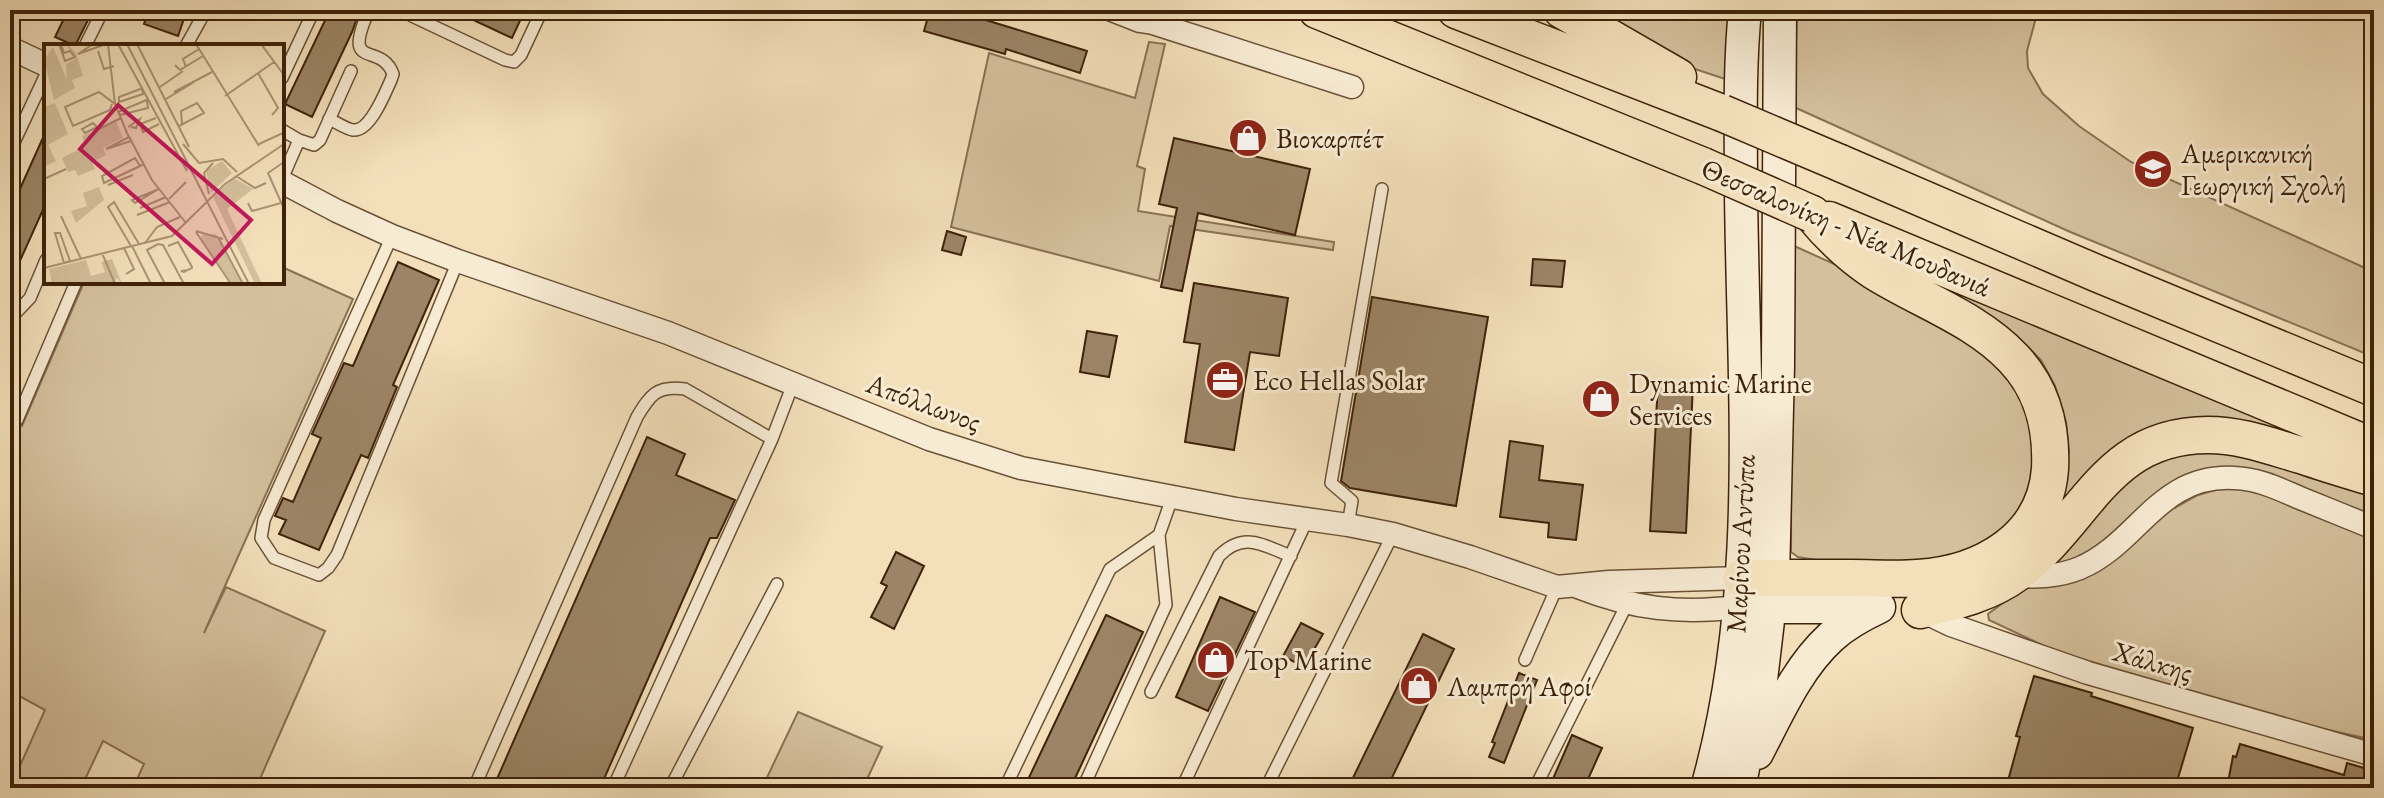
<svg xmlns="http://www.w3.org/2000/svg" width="2384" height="798" viewBox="0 0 2384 798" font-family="'EB Garamond',serif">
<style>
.green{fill:#d4c09d;stroke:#897153;stroke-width:2}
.building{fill:#9c8566;stroke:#3e2209;stroke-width:2}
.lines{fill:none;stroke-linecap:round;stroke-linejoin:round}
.service-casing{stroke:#6b5236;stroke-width:14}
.minor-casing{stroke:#6b5236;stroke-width:25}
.secondary-casing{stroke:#3e2209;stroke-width:35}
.trunk-casing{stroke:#3e2209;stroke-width:39}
.service{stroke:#f7ebd3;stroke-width:11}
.minor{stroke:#f7ebd3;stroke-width:22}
.secondary{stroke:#f7ebd3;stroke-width:32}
.trunk{stroke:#f3e0bb;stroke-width:36}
.trunk-bridge-casing{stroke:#3e2209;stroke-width:39;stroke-linecap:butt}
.trunk-bridge{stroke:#f3e0bb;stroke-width:36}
.labels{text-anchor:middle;stroke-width:6;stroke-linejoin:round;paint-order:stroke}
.poi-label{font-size:28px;fill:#3e2209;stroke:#f7ebd3;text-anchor:start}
.street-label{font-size:28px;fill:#3e2209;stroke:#f7ebd3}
.inset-road{fill:none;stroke:#ab9474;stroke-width:2}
.view{fill:#c2185b;fill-opacity:0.15;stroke:#c2185b;stroke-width:4}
.inset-edge{fill:none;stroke:#3e2209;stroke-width:4}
</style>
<rect width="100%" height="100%" fill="#f3e0bb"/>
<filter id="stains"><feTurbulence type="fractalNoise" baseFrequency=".0025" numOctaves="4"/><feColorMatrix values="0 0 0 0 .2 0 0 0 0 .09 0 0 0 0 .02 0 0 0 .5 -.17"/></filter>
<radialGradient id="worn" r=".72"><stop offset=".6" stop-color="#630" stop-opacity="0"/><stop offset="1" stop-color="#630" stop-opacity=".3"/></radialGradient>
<path class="green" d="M1582 10H1734L1728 80 1689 67Z
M1797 10H2038L2027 51 2028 68 2043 94 2079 126 2131 162 2374 272V357L2068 231 1794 107Z
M1149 42 1165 44 1137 166 1145 169 1138 211 1334 242 1333 250 1170 226 1159 281 951 227 989 53 1135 98Z
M1792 245 1894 291 1977 338 2028 399 2035 463 2029 500 2001 533 1979 551 1936 563 1822 561 1798 557 1791 552Z
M282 267 353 299 204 633 226 587 325 631 256 788H133L144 764 103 741 81 788H10L45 710 10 691 11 422 22 426 84 282H282Z
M1931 282 2317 442 2211 419 2050 530 2063 483 2069 452 2066 422 2055 386 2041 360 2016 335Z
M2199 445 2374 486V520L2285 486 2172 485 2128 519 2085 558 2044 571 2118 485 2160 454Z
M2244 486 2374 534V740L2305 725 2055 651 1989 620 1988 614 2025 587 2149 526 2171 510 2198 495 2222 488Z
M798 712 882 747 863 788H762Z"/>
<path class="building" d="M68 10H93L75 46 55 37Z
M149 10H187L178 36 144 24Z
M330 10H360L352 32 312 117 285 104Z
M452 10H525L512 38Z
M930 10H953L1087 51 1080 73 1006 49 1005 54 924 31Z
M46 131V203L10 283V211Z
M1174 138 1310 169 1295 235 1198 213 1182 291 1161 287 1177 208 1159 204Z
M947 231 966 237 961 255 942 250Z
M1533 259 1565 261 1562 287 1531 285Z
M398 262 439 280 393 385 397 387 368 458 361 455 319 550 279 534 286 520 275 516 283 498 293 502 321 438 312 434 344 363 353 366Z
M1194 283 1288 298 1279 356 1250 352 1234 450 1185 442 1200 344 1184 342Z
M1372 297 1488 317 1456 506 1350 488 1341 481Z
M1087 331 1117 336 1109 377 1080 372Z
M1658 383 1693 384 1686 533 1650 531Z
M647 437 685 454 676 475 735 500 717 538H710L600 788H493Z
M1510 441 1543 446 1539 480 1583 485 1576 540 1548 537 1549 523 1500 517Z
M896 552 924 566 894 629 871 617 887 586 881 583Z
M1220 597 1255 612 1208 711 1176 697Z
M1106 615 1143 632 1077 774 1070 788H1024Z
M1301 623 1323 634 1304 667 1283 656Z
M1423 634 1454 649 1387 788H1348Z
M1519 673 1537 680 1504 763 1489 757 1495 743 1492 742Z
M2034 676 2092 693 2091 696 2193 728 2175 788H2006L2020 737 2016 736Z
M1572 735 1602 748 1584 788H1549Z
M2240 744 2344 775 2347 763 2374 771V788H2227L2233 756 2236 757Z"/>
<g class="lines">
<defs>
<path id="service" d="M405 10 412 16 505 60 514 62 521 55 542 10
M85 46 103 10
M186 46 206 10
M282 78 314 10
M329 119C336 122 346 129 353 130 370 132 385 93 391 80L393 74C380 40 341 73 369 10
M282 130 299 140
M10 151 46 74
M282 179 299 140 314 145 320 140 351 71
M392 236 264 520 261 538 274 558 319 575 328 568 337 555 458 261
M10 319 30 298 46 260
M10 421 17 420 76 282
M1348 525 1352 501 1331 483 1382 189
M1525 660 1557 587
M1151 692 1219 556C1244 531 1262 545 1291 556
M474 788 637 417C650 395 657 385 685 389L772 439
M613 788 772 439 793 384
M670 788 777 584
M1005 788 1110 569 1159 535
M1083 788 1166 605 1159 535 1172 498
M1182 788 1307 520
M1266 788 1393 534
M1535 788 1627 604"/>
<path id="minor" d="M1112 10 1140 21 1153 23 1352 87
M10 48 46 65
M282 182 337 211 392 236 458 261 668 333 929 439 1021 468 1236 509 1348 525 1393 534 1470 557 1557 587 1609 582 1742 578
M2014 576C2037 577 2058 577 2080 568 2139 543 2159 473 2235 478 2259 479 2279 489 2300 498 2325 508 2349 518 2374 528
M1578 587C1634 609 1679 614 1739 607
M1920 610 1951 625 2088 673 2374 755"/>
<path id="secondary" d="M1750 607H1876
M1757 753C1778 713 1797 668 1831 637 1845 624 1862 615 1879 607
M1707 788C1762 594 1743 391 1741 192 1741 131 1739 70 1745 10
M1739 788 1761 680 1773 578 1778 365 1780 10"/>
<path id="trunk" d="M1317 10 1703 166
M1456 10 1722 113
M1562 10 1678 77
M1840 163 2096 273 2374 388
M1829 220 2374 447
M1742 578C1779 578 1815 578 1851 578 1874 578 1896 580 1918 578 1982 574 2045 539 2050 469 2052 427 2043 389 2013 358 1975 318 1920 300 1874 271 1850 255 1830 236 1812 214
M1920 610C1953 602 1989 594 2017 573 2087 521 2105 435 2208 435 2242 435 2272 447 2304 456 2327 464 2351 471 2374 478"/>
</defs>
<use href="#service" class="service-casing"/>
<use href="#minor" class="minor-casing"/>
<use href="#secondary" class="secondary-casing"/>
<use href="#trunk" class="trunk-casing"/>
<use href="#service" class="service"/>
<use href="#minor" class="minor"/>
<use href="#secondary" class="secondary"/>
<use href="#trunk" class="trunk"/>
<defs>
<path id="trunk-bridge" d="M1722 113 1840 163
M1703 166 1812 214"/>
</defs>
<use href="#trunk-bridge" class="trunk-bridge-casing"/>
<use href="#trunk-bridge" class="trunk-bridge"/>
</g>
<defs>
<symbol id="shop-disc" viewBox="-11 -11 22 22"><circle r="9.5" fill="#8f2418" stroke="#f7ebd3"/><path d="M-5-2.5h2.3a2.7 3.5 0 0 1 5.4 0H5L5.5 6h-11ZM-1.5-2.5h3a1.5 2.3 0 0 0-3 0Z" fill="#fff"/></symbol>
<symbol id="university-disc" viewBox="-11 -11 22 22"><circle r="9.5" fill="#8f2418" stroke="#f7ebd3"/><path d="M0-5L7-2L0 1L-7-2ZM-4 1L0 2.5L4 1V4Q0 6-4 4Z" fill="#fff"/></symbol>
<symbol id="office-disc" viewBox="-11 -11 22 22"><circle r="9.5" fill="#8f2418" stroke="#f7ebd3"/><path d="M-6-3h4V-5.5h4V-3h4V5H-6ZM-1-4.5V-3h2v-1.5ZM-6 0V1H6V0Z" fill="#fff"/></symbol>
</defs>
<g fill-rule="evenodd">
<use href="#shop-disc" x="1226" y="116" width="44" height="44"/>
<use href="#university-disc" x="2131" y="147" width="44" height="44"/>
<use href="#office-disc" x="1203" y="358" width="44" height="44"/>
<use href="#shop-disc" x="1579" y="377" width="44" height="44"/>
<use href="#shop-disc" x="1194" y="638" width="44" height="44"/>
<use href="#shop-disc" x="1397" y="664" width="44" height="44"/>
</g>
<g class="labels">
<g class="poi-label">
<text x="1276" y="148">Βιοκαρπέτ</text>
<text x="2181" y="163">Αμερικανική<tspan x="2181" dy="32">Γεωργική Σχολή</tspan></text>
<text x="1253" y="390">Eco Hellas Solar</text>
<text x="1629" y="393">Dynamic Marine<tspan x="1629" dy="32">Services</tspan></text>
<text x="1244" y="670">Top Marine</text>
<text x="1447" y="696">Λαμπρή Αφοί</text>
</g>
<g class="street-label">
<text transform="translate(1846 227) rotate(23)" y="10">Θεσσαλονίκη - Νέα Μουδανιά</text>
<text transform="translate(924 402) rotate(20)" y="10">Απόλλωνος</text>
<text transform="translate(1740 544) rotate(-87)" y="10">Μαρίνου Αντύπα</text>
<text transform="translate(2153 661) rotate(16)" y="10">Χάλκης</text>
</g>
</g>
<g transform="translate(44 44)">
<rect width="240" height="240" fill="#f3e0bb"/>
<path d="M21 0H23L32 9 39 32 28 36 31 44 10 56 0 16 9 3 23 36 22 20 33 14ZM11 59 24 90 4 101 12 117 0 123V63ZM72 77 79 94 59 104 62 111 48 118 51 125 34 132 31 126 24 128 18 114 42 102 38 92ZM178 117 188 129 167 149 162 127ZM190 134 209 145 183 165 218 240H211L169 153ZM55 143 60 156 32 179 27 167 43 162 39 149ZM172 190 198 240H188L157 196 158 191ZM68 215 78 240 73 234 70 240H8L5 225 42 216 47 232 61 228 57 218Z" fill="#d4c09d"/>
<path class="inset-road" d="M15 0 21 17 31 13 26 7 20 9 17 0M49 0 34 10 62 0M64 0 71 60 83 89 108 136 142 179M74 0 143 127M83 0 205 240M93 0 145 103M152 0 215 102M217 0 240 31M54 7 60 25 70 22M131 21 136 26 159 12M142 23 139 15 155 5M214 29 234 64 228 71M116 43 139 27M98 45 99 50 75 58V53L99 44M130 48 168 28M181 52 230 18M122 55 150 38M68 60 66 66 29 82 21 63 55 48 71 60M74 68 105 55M76 71 104 64 103 57M112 74 96 80 99 88 115 80M135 82 160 69 153 59 137 67 138 80M53 83 41 89 38 85 49 79 55 85 77 74M84 83 96 75 92 84 87 83M85 93 62 105 87 97M139 100 155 119 179 115 193 128M215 100 239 89M240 118 224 129 240 165M96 122 91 114 58 132 60 139 96 122 100 120M192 132 211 144 222 139M0 135 22 125M64 141 89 131M113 146 91 159 88 156 115 145M165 150 160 129 169 119M125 155 142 138M204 159 208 167 237 159M96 164 122 153M93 171 126 158M17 172 37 215M152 187 179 195M152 188 187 240M11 189H16L26 217 20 219ZM175 195 199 240M101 199 113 183 136 173M87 202 64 163 70 158 95 200M88 202 107 240M124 202 134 198 148 223V224L140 228 137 227 144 226M80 204 90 225 82 230M58 209 71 240M0 224 128 192 181 140 240 100M121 240 103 206 114 200 119 201 140 240"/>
<path class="view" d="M74 61 207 176 168 220 36 105Z"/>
<rect width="240" height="240" class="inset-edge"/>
</g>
<rect width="2384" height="798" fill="none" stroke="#f3e0bb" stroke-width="40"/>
<rect x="12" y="12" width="2360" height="774" fill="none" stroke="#3e2209" stroke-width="4"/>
<rect x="20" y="20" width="2344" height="758" fill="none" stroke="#3e2209" stroke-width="2"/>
<rect width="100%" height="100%" filter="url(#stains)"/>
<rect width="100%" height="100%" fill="url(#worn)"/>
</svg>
